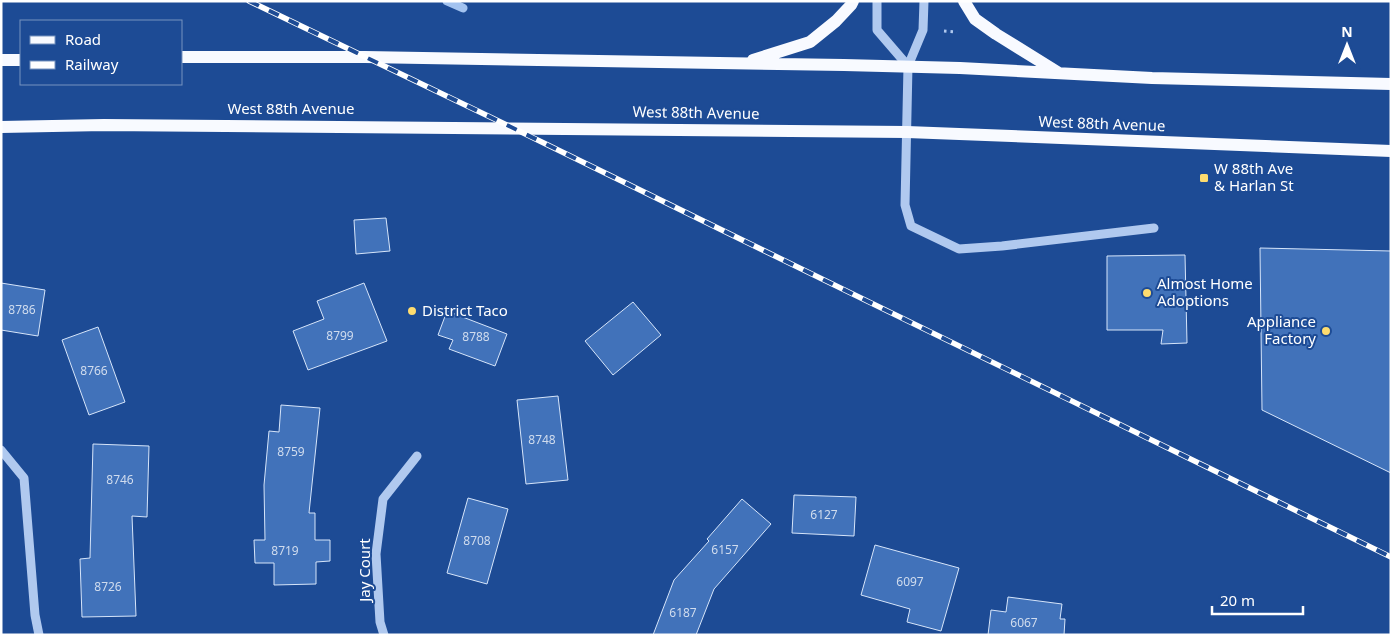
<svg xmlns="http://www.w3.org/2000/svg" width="1392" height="636" viewBox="0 0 1392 636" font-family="'Noto Sans',sans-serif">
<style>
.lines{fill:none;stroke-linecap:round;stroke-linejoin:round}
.stream{stroke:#a3c3f0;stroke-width:9}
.building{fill:#4172ba;stroke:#d6e5fa}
.path{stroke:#b0c9ef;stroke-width:3;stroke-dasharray:2.5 4;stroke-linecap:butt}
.minor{stroke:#b0c9ef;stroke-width:9}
.major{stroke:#f8faff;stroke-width:12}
.rail-casing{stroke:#fff;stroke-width:5.5}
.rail{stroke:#1d4b95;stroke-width:4;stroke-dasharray:11;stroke-linecap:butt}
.poi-dot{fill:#fedc6f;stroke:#1d4b95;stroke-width:2}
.labels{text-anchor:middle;stroke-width:4;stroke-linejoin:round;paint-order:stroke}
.number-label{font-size:12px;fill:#d0dcee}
.street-label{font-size:15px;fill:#fff;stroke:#1d4b95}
.poi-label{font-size:15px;fill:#fff;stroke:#1d4b95;text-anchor:start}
</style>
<rect width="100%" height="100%" fill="#1d4b95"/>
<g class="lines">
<path class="stream" d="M447 1 463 8"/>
</g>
<path class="building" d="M386 218 390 251 356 254 354 220Z
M1260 248 1391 251V473L1262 410Z
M1185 255 1187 343 1161 344 1163 330H1107V256Z
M1 283 45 290 38 336 1 330Z
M364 283 387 341 308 370 293 331 324 319 317 301Z
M633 302 661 335 613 375 585 341Z
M447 311 507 334 495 366 449 349 453 340 438 335Z
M98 327 125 402 89 415 62 340Z
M558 396 568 480 526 484 517 400Z
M281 405 320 408 309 513H315V540H330V561L316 562V584L274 585V563H255L254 540H265L264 485 269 431 279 432Z
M93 444 149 446 147 517 132 516 136 616 82 617 80 559 90 558Z
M794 495 856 497 854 536 792 533Z
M468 498 508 509 487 584 447 573Z
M742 499 771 524 714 589 696 635H653L674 580 709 541 707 539Z
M875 545 959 568 941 631 907 622 910 609 861 595Z
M1008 597 1062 604 1060 619H1065L1064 635H988L991 610 1006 612Z"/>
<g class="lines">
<path class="path" d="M944 31 957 32"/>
<path class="minor" d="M877 1V30L908 66
M924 1 923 30 908 66 905 205 911 226 959 249 1002 246 1154 228
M1 450 24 478 35 615 39 635
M384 635 380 622 376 554 383 499 417 456"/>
<path class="major" d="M964 1 975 19 996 34 1059 73
M181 57H365L844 65 960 68 1152 78 1391 84
M1 60H21
M753 60 810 42 836 21 851 5 853 1
M1 127 104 125 907 132 1391 151"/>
<defs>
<path id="rail" d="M249 1 511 127 1391 557"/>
</defs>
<use href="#rail" class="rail-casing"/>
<use href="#rail" class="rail"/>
</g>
<g class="poi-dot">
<rect x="1199" y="173" width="10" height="10" rx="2.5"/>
<circle cx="1147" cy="293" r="5"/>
<circle cx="412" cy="311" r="5"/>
<circle cx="1326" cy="331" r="5"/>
</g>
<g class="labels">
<g class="number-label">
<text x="22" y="314">8786</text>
<text x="340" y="340">8799</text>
<text x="476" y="341">8788</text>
<text x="94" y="375">8766</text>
<text x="542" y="444">8748</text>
<text x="291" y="456">8759</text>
<text x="120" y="484">8746</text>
<text x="824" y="519">6127</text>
<text x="477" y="545">8708</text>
<text x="725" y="554">6157</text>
<text x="285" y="555">8719</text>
<text x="910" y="586">6097</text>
<text x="108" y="591">8726</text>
<text x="683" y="617">6187</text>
<text x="1024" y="627">6067</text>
</g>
<g class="street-label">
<text x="291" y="114">West 88th Avenue</text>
<text transform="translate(696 113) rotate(1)" y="5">West 88th Avenue</text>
<text transform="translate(1102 124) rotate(2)" y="5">West 88th Avenue</text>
<text transform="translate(365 570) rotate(-90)" y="5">Jay Court</text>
</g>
<g class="poi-label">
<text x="1214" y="174">W 88th Ave<tspan x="1214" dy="17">&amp; Harlan St</tspan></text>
<text x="1157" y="289">Almost Home<tspan x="1157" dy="17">Adoptions</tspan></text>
<text x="422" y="316">District Taco</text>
<text x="1316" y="327" text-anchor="end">Appliance<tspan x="1316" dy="17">Factory</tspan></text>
</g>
</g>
<rect width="1392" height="636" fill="none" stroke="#ffffff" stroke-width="5"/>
<rect x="20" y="20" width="162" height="65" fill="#1d4b95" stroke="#7793bf"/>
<rect x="30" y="36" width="25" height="8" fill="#f8faff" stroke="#7793bf"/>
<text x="65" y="45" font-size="15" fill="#ffffff">Road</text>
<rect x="30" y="61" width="25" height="8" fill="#ffffff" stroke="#7793bf"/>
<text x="65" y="70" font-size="15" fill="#ffffff">Railway</text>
<g transform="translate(1347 45)" stroke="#1d4b95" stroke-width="4" paint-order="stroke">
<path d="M0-4L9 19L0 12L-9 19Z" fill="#ffffff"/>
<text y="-8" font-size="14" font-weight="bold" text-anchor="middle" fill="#ffffff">N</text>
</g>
<path d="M1212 606v8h91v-8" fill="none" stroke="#ffffff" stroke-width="2.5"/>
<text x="1220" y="606" font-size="15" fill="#ffffff" stroke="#1d4b95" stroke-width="4" paint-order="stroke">20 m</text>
</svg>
